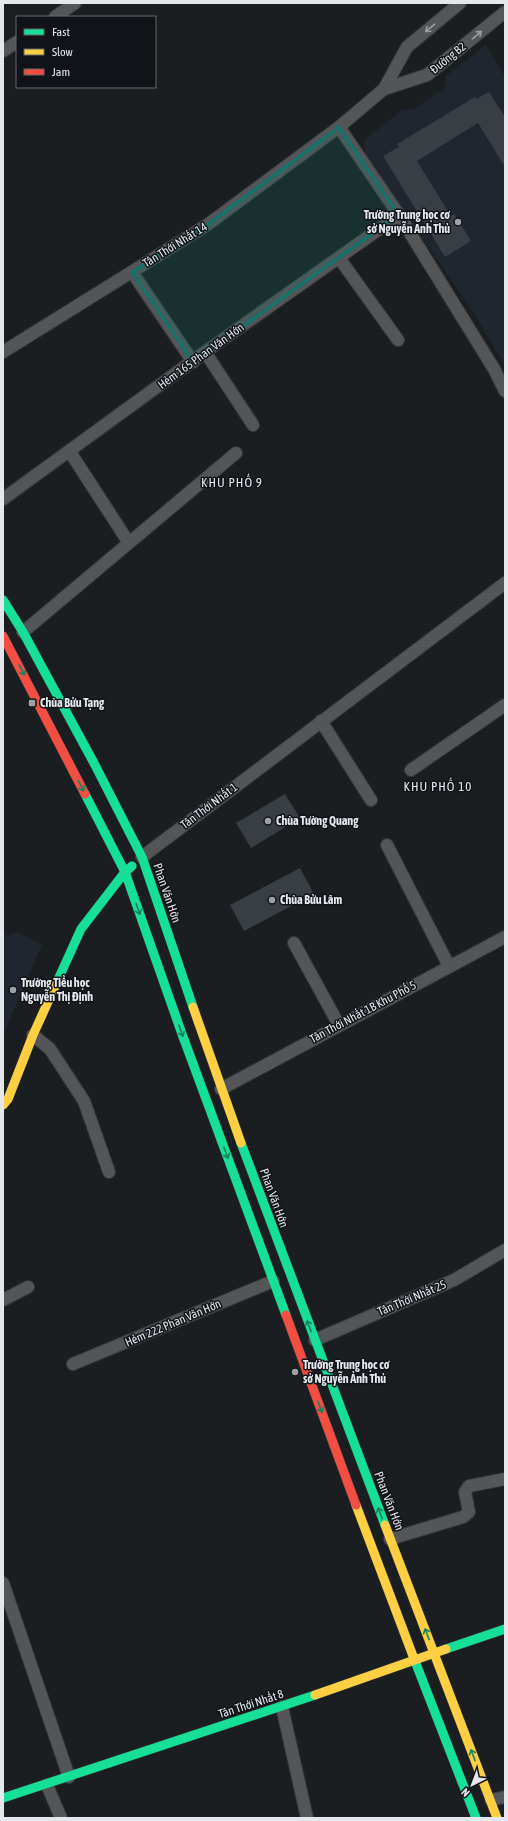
<svg xmlns="http://www.w3.org/2000/svg" width="508" height="1821" viewBox="0 0 508 1821" font-family="'Asap Condensed',sans-serif">
<style>
.built{fill:#20262f}
.building{fill:#393e44}
.lines{fill:none;stroke-linecap:round;stroke-linejoin:round}
.street-casing{stroke:#36383b;stroke-width:14}
.fast-casing{stroke:#36383b;stroke-width:10}
.slow-casing{stroke:#36383b;stroke-width:10}
.jam-casing{stroke:#36383b;stroke-width:10}
.street{stroke:#535557;stroke-width:12}
.fast{stroke:#16e098;stroke-width:9}
.slow{stroke:#ffcf43;stroke-width:9}
.jam{stroke:#f24e42;stroke-width:9}
.oneway{stroke:#9c9ea1}
.oneway2{stroke:#13845f}
.marked{fill:#0f766e;fill-opacity:0.2;stroke:#0f766e;stroke-width:3;stroke-linejoin:round}
.poi-dot{fill:#9ea1a4;stroke:#101419;stroke-width:1.5}
.labels{text-anchor:middle;stroke-width:3;stroke-linejoin:round;paint-order:stroke}
.street-label{font-size:12px;fill:#e4e7eb;stroke:#101419}
.poi-label{font-size:12px;font-weight:bold;fill:#e4e7eb;stroke:#101419;text-anchor:start}
.neighbourhood-label{font-size:13px;letter-spacing:1px;fill:#e4e7eb;stroke:#101419}
</style>
<rect width="100%" height="100%" fill="#1b1e21"/>
<path class="built" d="M486 45 505 77V365L472 311 365 153V139L402 110 414 109 444 88 446 76Z
M3 931 7 936 17 932 42 944 3 1036Z"/>
<path class="building" d="M489 92 505 117V167L478 123 417 161 451 216 454 214 471 241 445 257 383 156 399 147 397 144 475 97 476 99Z
M285 794 300 818 251 848 236 823Z
M300 868 314 894 244 931 230 905Z"/>
<g class="lines">
<defs>
<path id="street" d="M55 17 75 3
M3 51 17 42
M384 89 427 75 505 12
M339 127 399 215 494 369 505 391
M339 258 398 340
M132 272 193 362
M3 352 207 225 339 127 384 89 407 47 460 3
M205 352 253 425
M70 452 129 543
M3 499 205 352 399 215
M23 632 236 453
M321 721 371 800
M411 770 505 705
M387 845 449 966
M142 857 505 583
M294 943 339 1025
M33 1035 50 1049 84 1101 109 1172
M221 1089 505 937
M3 1300 28 1287
M315 1340 454 1280 505 1250
M73 1364 273 1281
M390 1539 463 1517 469 1512 465 1492 469 1486 505 1479
M3 1583 69 1777
M282 1707 307 1818
M47 1785 61 1818
M491 1800 505 1797"/>
<path id="fast" d="M3 600 23 632 95 765 142 857 193 1007
M85 794 125 872 182 1034 286 1315
M57 982 81 929 125 872 132 866
M241 1143 385 1525
M446 1649 505 1629
M413 1656 476 1818
M3 1798 315 1695"/>
<path id="slow" d="M193 1007 241 1143
M3 1105 8 1099 33 1035 57 982
M356 1505 413 1656
M385 1525 497 1818
M315 1695 446 1649"/>
<path id="jam" d="M3 636 85 794
M286 1315 356 1505"/>
</defs>
<use href="#street" class="street-casing"/>
<use href="#fast" class="fast-casing"/>
<use href="#slow" class="slow-casing"/>
<use href="#jam" class="jam-casing"/>
<use href="#street" class="street"/>
<use href="#fast" class="fast"/>
<use href="#slow" class="slow"/>
<use href="#jam" class="jam"/>
</g>
<defs><path id="oneway-shaft" d="M-6 0H5M1.5-3L5.5 0L1.5 3" fill="none" stroke-width="1.6" stroke-linecap="round" stroke-linejoin="round"/></defs>
<g class="oneway">
<use href="#oneway-shaft" transform="translate(430 28) rotate(141)"/>
<use href="#oneway-shaft" transform="translate(477 35) rotate(-39)"/>
</g>
<g class="oneway2">
<use href="#oneway-shaft" transform="translate(22 670) rotate(61)"/>
<use href="#oneway-shaft" transform="translate(81 786) rotate(63)"/>
<use href="#oneway-shaft" transform="translate(138 909) rotate(71)"/>
<use href="#oneway-shaft" transform="translate(181 1031) rotate(70)"/>
<use href="#oneway-shaft" transform="translate(226 1153) rotate(70)"/>
<use href="#oneway-shaft" transform="translate(309 1326) rotate(-111)"/>
<use href="#oneway-shaft" transform="translate(320 1407) rotate(70)"/>
<use href="#oneway-shaft" transform="translate(380 1513) rotate(-111)"/>
<use href="#oneway-shaft" transform="translate(427 1634) rotate(-111)"/>
<use href="#oneway-shaft" transform="translate(473 1755) rotate(-111)"/>
</g>
<path class="marked" d="M339 127 399 215 193 362 132 272 207 225Z"/>
<g class="poi-dot">
<circle cx="458" cy="222" r="4"/>
<rect x="28" y="699" width="8" height="8" rx="2"/>
<circle cx="268" cy="821" r="4"/>
<circle cx="272" cy="900" r="4"/>
<circle cx="13" cy="990" r="4"/>
<circle cx="295" cy="1372" r="4"/>
</g>
<g class="labels">
<g class="street-label">
<text transform="translate(448 58) rotate(-39)" y="4">Đường B2</text>
<text transform="translate(175 245) rotate(-32)" y="4">Tân Thới Nhất 14</text>
<text transform="translate(201 356) rotate(-36)" y="4">Hẻm 165 Phan Văn Hớn</text>
<text transform="translate(209 806) rotate(-37)" y="4">Tân Thới Nhất 1</text>
<text transform="translate(167 893) rotate(71)" y="4">Phan Văn Hớn</text>
<text transform="translate(363 1012) rotate(-28)" y="4">Tân Thới Nhất 1B Khu Phố 5</text>
<text transform="translate(274 1198) rotate(70)" y="4">Phan Văn Hớn</text>
<text transform="translate(412 1298) rotate(-23)" y="4">Tân Thới Nhất 25</text>
<text transform="translate(173 1323) rotate(-23)" y="4">Hẻm 222 Phan Văn Hớn</text>
<text transform="translate(389 1501) rotate(69)" y="4">Phan Văn Hớn</text>
<text transform="translate(251 1704) rotate(-18)" y="4">Tân Thới Nhất 8</text>
</g>
<g class="poi-label">
<text x="450" y="219" text-anchor="end">Trường Trung học cơ<tspan x="450" dy="14">sở Nguyễn Anh Thủ</tspan></text>
<text x="40" y="707">Chùa Bửu Tạng</text>
<text x="276" y="825">Chùa Tường Quang</text>
<text x="280" y="904">Chùa Bửu Lâm</text>
<text x="21" y="987">Trường Tiểu học<tspan x="21" dy="14">Nguyễn Thị Định</tspan></text>
<text x="303" y="1369">Trường Trung học cơ<tspan x="303" dy="14">sở Nguyễn Ảnh Thủ</tspan></text>
</g>
<g class="neighbourhood-label">
<text x="232" y="487">KHU PHỐ 9</text>
<text x="438" y="791">KHU PHỐ 10</text>
</g>
</g>
<rect width="508" height="1821" fill="none" stroke="#e4e7eb" stroke-width="8"/>
<rect x="16" y="16" width="140" height="72" fill="#101419" stroke="#65686d"/>
<rect x="24" y="29" width="20" height="6" fill="#16e098" stroke="#65686d"/>
<text x="52" y="36" font-size="12" fill="#e4e7eb">Fast</text>
<rect x="24" y="49" width="20" height="6" fill="#ffcf43" stroke="#65686d"/>
<text x="52" y="56" font-size="12" fill="#e4e7eb">Slow</text>
<rect x="24" y="69" width="20" height="6" fill="#f24e42" stroke="#65686d"/>
<text x="52" y="76" font-size="12" fill="#e4e7eb">Jam</text>
<g transform="translate(472 1785) rotate(222)" stroke="#101419" stroke-width="3" paint-order="stroke">
<path d="M0-3L7 15L0 10L-7 15Z" fill="#e4e7eb"/>
<text y="-6" font-size="11" font-weight="bold" text-anchor="middle" fill="#e4e7eb">N</text>
</g>
</svg>
